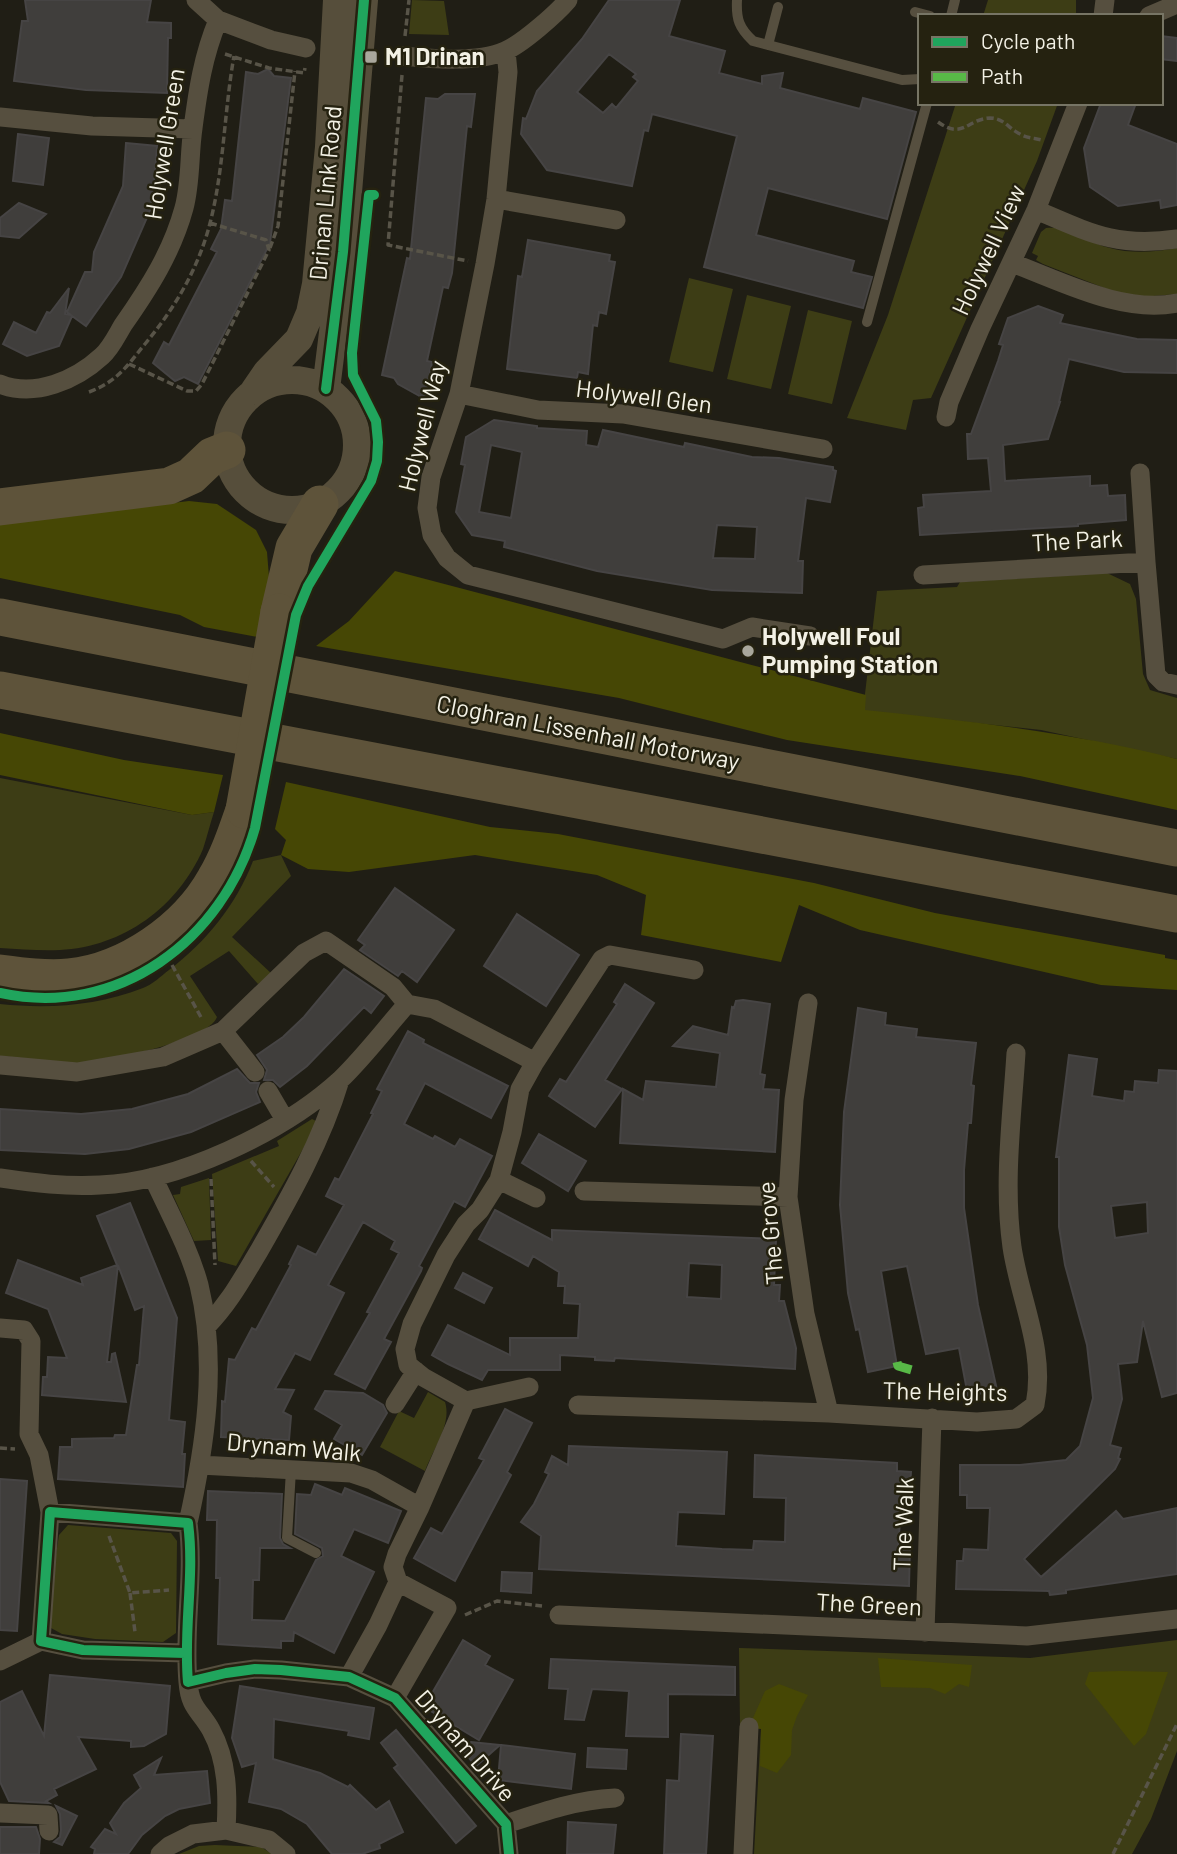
<svg xmlns="http://www.w3.org/2000/svg" width="1177" height="1854" viewBox="0 0 1177 1854" font-family="Barlow,sans-serif">
<style>
.green{fill:#3d3d15}
.forest{fill:#464705}
.building{fill:#403e3c;stroke:#464444;stroke-width:2;fill-rule:evenodd}
.lines{fill:none;stroke-linecap:round;stroke-linejoin:round}
.path{stroke:#585448;stroke-width:3.5;stroke-dasharray:7 3.5;stroke-linecap:butt}
.lane{stroke:#564f3f;stroke-width:10}
.street{stroke:#564f3f;stroke-width:19}
.secondary{stroke:#564e3b;stroke-width:28}
.highway{stroke:#5e533a;stroke-width:37}
.highway-bridge{stroke:#5e533a;stroke-width:37}
.quiet{stroke:#58b947;stroke-width:9;stroke-dasharray:18 9;stroke-linecap:butt}
.cycleway-casing{stroke:#252210;stroke-width:15}
.cycleway{stroke:#20a55d;stroke-width:10}
.poi-dot{fill:#a9a79c;stroke:#252210;stroke-width:2.5}
.labels{text-anchor:middle;stroke-width:5;stroke-linejoin:round;paint-order:stroke}
.poi-label{font-size:24px;font-weight:bold;fill:#f3f1e5;stroke:#252210;text-anchor:start}
.street-label{font-size:24px;fill:#f3f1e5;stroke:#252210}
</style>
<rect width="100%" height="100%" fill="#201e15"/>
<path class="green" d="M412 0 444 1 449 35 409 34Z
M988 0H1076V16H983Z
M956 103H1058L1037 161 931 398 913 400 906 430 847 418 888 315Z
M1046 228C1068 225 1089 243 1110 248 1131 254 1156 252 1177 248V294L1130 298 1043 264 1036 260 1038 256 1032 253 1041 232Z
M689 278 733 289 713 372 669 362Z
M747 295 791 306 771 389 727 379Z
M808 310 852 321 832 404 788 394Z
M1107 573 1130 584 1136 599 1143 674 1150 690 1177 698V759L1041 730 863 711 877 591 957 587 960 582Z
M0 778 192 815 214 812C210 824 207 837 203 849 178 907 123 947 60 950 40 951 20 949 0 948Z
M281 855 291 876 232 937 272 974 258 984 229 951 190 976 217 1017C208 1041 108 1061 82 1063 55 1064 26 1058 0 1056V1004C48 1009 97 1006 143 988 152 985 161 976 169 970 206 942 236 905 253 861Z
M312 1119 316 1121 315 1128 236 1266 218 1261 212 1174 279 1146 277 1141Z
M209 1178 211 1240 194 1241 173 1195 180 1194 181 1187Z
M428 1392 445 1402C452 1424 433 1449 425 1471L380 1447 399 1411 414 1418Z
M68 1525 171 1533 177 1541 176 1633 163 1642 95 1639 62 1634 51 1628 54 1568 59 1535Z
M1177 1640V1751L1151 1819 1132 1854H754L761 1729 740 1726 739 1648 1030 1658Z
M215 1845 261 1847 272 1854H179L199 1846Z"/>
<path class="forest" d="M189 501 217 504 256 530 267 552 269 577 258 637 204 627 180 615 0 578V524Z
M395 571 866 695 865 710C969 721 1075 733 1177 759V810L1020 776 787 740 619 698 316 646 349 621Z
M0 733 124 760 223 775 214 812 192 815 0 775Z
M286 782 490 827 558 834 814 883 935 913 1165 955V958L1177 960V990L1101 985 860 930 799 905 781 962 641 935 646 895 597 875 475 855 349 872 308 869 281 855 286 840 275 829Z
M878 1658 972 1665 969 1687 959 1684 945 1694 930 1688 881 1687Z
M1121 1671 1168 1672 1146 1734 1134 1746 1085 1684 1089 1672Z
M779 1684 808 1695 797 1716 792 1730 791 1755 777 1773 760 1766 761 1729 749 1727 765 1691Z"/>
<path class="building" d="M25 0H151L147 22 171 23V38H168L167 93 86 90 14 81 22 21H28Z
M609 0H680L669 36 725 51 719 73 762 84V76L783 73 780 88 860 109 863 98 916 112 887 219 768 188 756 235 854 261 851 272 872 277 863 308 704 267 737 136 652 114 648 131 644 130 632 186 547 170 521 134 523 118 526 119 537 91 582 39ZM609 54 636 74 633 77 638 81 616 108 612 104 603 113 577 92Z
M1161 36 1177 38V61L1161 59Z
M268 69 274 76 291 78 270 243 198 384 184 377 175 381 153 363 164 342 169 345 217 252 211 249 221 229 225 200 232 201 246 72 258 74Z
M445 94H475L471 127 467 126 452 273 448 288 443 287 427 361 432 362 425 399 398 384 394 378 382 375 407 258 410 259 426 98 438 99Z
M1101 103H1136L1128 125 1177 144V205L1161 208 1160 200 1118 206 1090 187 1084 148Z
M18 134 49 138 43 185 13 181Z
M126 143 157 146 152 206 121 277 86 326 72 316 59 346 27 356 3 344 14 322 36 333 47 312 50 313 69 288 65 314 71 315 67 312 85 272H92L94 252 123 186Z
M19 203 46 214 19 238 0 236V218Z
M528 240 610 255 609 261 615 262 606 314 599 312 597 326 593 325 588 374 578 372 577 378 507 369 518 276 522 277Z
M1038 306 1063 315 1060 323 1137 339 1177 340V373L1124 372 1069 359 1059 402H1060L1048 439 1003 445 1005 481 1090 476V486L1107 485 1108 496 1125 495 1126 520 1078 524V526L920 535 918 508 924 507 923 495 991 491 988 458 968 459 967 434H971L998 361 1003 345 999 344 1008 318Z
M494 420 537 426V428L587 431 586 445 598 447 603 430 684 447 685 443 752 457 779 458 833 467V470L836 471 830 502 806 498 798 561H803L802 593 712 590 597 571 504 547 505 541 472 535 456 512 465 465 461 464 466 437ZM491 445 522 452 511 518 479 512ZM717 525 757 527 755 559 713 558Z
M395 888 454 930 417 982 402 971 398 976 360 950 365 945 358 940Z
M517 914 579 955 546 1006 484 966Z
M344 969 384 996 371 1013 364 1007 307 1066 280 1087 273 1080H264L267 1070 257 1055 283 1037 304 1017Z
M625 984 654 1003 605 1080 622 1089 595 1127 549 1096 560 1079 566 1082 617 1004 614 1002Z
M743 1000 770 1004 760 1074 765 1075 763 1089 779 1090 775 1152 620 1143 623 1089 643 1100 646 1081 716 1087 720 1053 673 1046 693 1026 728 1035 732 1007 734 1008 736 1001Z
M858 1008 886 1013 885 1025 917 1029 916 1037 976 1043 971 1085 974 1086 971 1123H968L964 1170V1208L978 1305 997 1390 968 1396 959 1348 926 1354 907 1266 881 1271 897 1366 868 1372 859 1329 856 1330 848 1293 840 1205 844 1112Z
M408 1031 424 1040 423 1043 508 1086 491 1118 425 1083 404 1124 433 1139 435 1136 455 1147 460 1139 492 1156 465 1207 454 1201 419 1266 422 1268 421 1271 384 1339 391 1342 365 1389 335 1374 370 1313 367 1312 399 1253 391 1249 395 1241 363 1222 328 1285 344 1293 310 1360 295 1353 275 1389 294 1390 283 1412 291 1416 289 1440 221 1437 222 1401 225 1402 229 1359 235 1360 252 1328 256 1330 291 1265 289 1264 298 1246 316 1255 344 1205 326 1196 335 1178 339 1180 373 1114 371 1113 382 1091 377 1089Z
M1069 1055 1097 1059 1092 1096 1124 1101 1125 1091 1134 1092 1135 1081 1158 1083 1159 1070 1177 1071V1393L1162 1397 1143 1321 1137 1362 1118 1364 1122 1399 1110 1445 1121 1448 1118 1458 1120 1459 1115 1469 1024 1559 1041 1577 1116 1511 1123 1519 1177 1508V1574L1066 1590V1593L1050 1595 1049 1591 956 1589 957 1561H963L964 1549 988 1550 990 1508H967V1495H960V1465H1020L1066 1460 1080 1446 1093 1398 1087 1345 1065 1265 1059 1227V1157H1056ZM1147 1202 1148 1233 1115 1238 1111 1206Z
M237 1069 250 1083H259L256 1092 260 1102 191 1132 129 1149 85 1154 0 1150V1109L81 1114 132 1109 188 1094Z
M539 1134 586 1161 568 1191 522 1163Z
M130 1203 177 1318 169 1420 185 1422 182 1454H185L183 1487 58 1479 60 1447H72V1439L114 1438 115 1435H126L137 1365H139L144 1306 135 1310 118 1265 107 1362H111L112 1354 115 1353 126 1402 42 1395 43 1377H47L48 1357 67 1358 48 1309 6 1293 18 1260 83 1285 81 1278 117 1265 97 1216Z
M495 1210 552 1240V1230L776 1239 774 1285H780L779 1301H784L796 1348 795 1369 615 1358 614 1361 595 1360V1357L560 1355V1370H488L482 1380 448 1364 432 1355 448 1325 510 1355V1338H578L580 1304 564 1303 565 1286H558L559 1272 533 1256 528 1266 479 1239ZM689 1263 722 1265 721 1299 687 1297Z
M463 1273 492 1288 484 1303 455 1288Z
M325 1391 363 1393 383 1405 387 1413 362 1455 334 1439 342 1425 315 1409Z
M505 1409 532 1423 507 1472 511 1475 455 1581 414 1558 431 1528 442 1534 484 1460 479 1458Z
M569 1446 727 1452 724 1514 678 1512 676 1546 722 1549 753 1550 754 1541 785 1542 786 1498 754 1497 755 1455 897 1463V1471L911 1472 909 1497 902 1496 898 1547H910L909 1586 539 1569 541 1536 521 1522 534 1504 549 1474 545 1472 552 1456 568 1465Z
M0 1479 27 1481 17 1631 0 1630Z
M315 1484 342 1495 345 1488 401 1511 388 1543 354 1529 341 1556 374 1572 334 1653 294 1632 293 1641H281V1648L218 1644 220 1578H216L217 1520H207L208 1491 282 1494 280 1538 283 1544 290 1548H260L259 1580H253L252 1620 285 1621 316 1560 323 1556 322 1548 295 1534 297 1494 311 1495Z
M502 1572 532 1573 531 1593 501 1591Z
M463 1640 490 1656 485 1665 513 1680 479 1740 424 1707Z
M551 1659 735 1667V1695L668 1694V1737L626 1736 629 1691 592 1689 584 1720 565 1719 568 1689 549 1688Z
M50 1675 170 1686 166 1734 144 1746 131 1747V1741L78 1737 96 1769 54 1789 57 1795 46 1801 49 1803 9 1801 0 1782V1702L22 1691 44 1736Z
M240 1686 374 1708 369 1739 348 1735 349 1731 274 1719 273 1759 320 1773 348 1787 350 1785 376 1810 389 1801 403 1832 379 1844 380 1848 362 1854H332L307 1824 281 1809 249 1802 256 1763 242 1767 232 1738Z
M396 1730 476 1826 456 1843 394 1768 398 1765 381 1743Z
M681 1734 713 1736 706 1854H664L667 1780 679 1781Z
M471 1742 500 1745 476 1766 462 1750Z
M501 1745 575 1754 571 1789 498 1780Z
M588 1748 627 1750 626 1769 587 1767Z
M161 1758 154 1775 207 1771 210 1803 179 1809 165 1816 142 1835 128 1854H94L95 1849 91 1847 105 1829 116 1834 110 1823 124 1803 141 1788 134 1775Z
M56 1806 77 1816 62 1845 54 1842 60 1837 61 1830 60 1814Z
M568 1822 616 1825 613 1854H567Z
M0 1827H36L40 1839 39 1854H0Z"/>
<g class="lines">
<path class="path" d="M405 36 409 0
M225 54 269 68 304 73 305 68
M402 75 388 245 468 261
M938 122C963 140 967 119 990 118 1004 118 1009 129 1020 134 1026 138 1034 138 1042 140
M270 248 278 226 295 71
M129 364 187 391H196L202 384 269 250 266 240 210 223
M89 392C118 381 126 367 145 344 174 309 197 271 209 227 224 172 224 112 234 56
M172 965 202 1019
M251 1161 274 1187
M211 1179 215 1265
M0 1448 15 1449
M109 1536 130 1593 169 1590
M130 1593 135 1632
M465 1615 497 1601 542 1606
M1113 1854 1177 1724"/>
<path class="lane" d="M737 0C736 19 739 28 753 41L902 80 920 79
M915 12 930 16
M951 16 955 0
M768 45 778 7
M867 322 927 103
M291 1470 287 1538 316 1553"/>
<path class="street" d="M196 0 218 20 271 40 306 48
M1103 16 1105 0
M1149 16 1177 4
M506 51 508 72 496 199 485 264 459 394 431 477 427 508 432 535 447 558 468 575 723 639 752 627 810 636
M403 56C433 59 477 63 505 51 522 44 556 14 568 0
M0 117 92 126 193 129
M496 199 616 220
M1036 210C1090 233 1117 248 1177 239
M1012 263C1063 282 1123 314 1177 303
M0 384C35 398 76 380 102 356 111 348 117 335 123 325 149 288 172 252 184 208 191 182 189 155 193 128 198 90 203 56 218 20
M459 394 538 410 623 414 823 449
M946 417 949 402 980 329 1036 210 1078 103
M1146 562 1156 675 1163 682 1177 685
M923 575 1146 562 1140 473
M808 1003 794 1100 788 1197 805 1314 829 1413
M223 1031 255 1072
M0 1065 77 1072 163 1057 223 1031 304 953 326 941 393 987 407 1004
M268 1091 285 1120
M153 1177C169 1212 189 1248 199 1285 218 1363 205 1447 188 1523
M0 1178C34 1183 66 1187 100 1185 178 1182 283 1132 340 1080 364 1057 385 1029 407 1004L434 1009 535 1062
M499 1180 536 1198
M584 1191 788 1197
M207 1326C230 1302 242 1279 259 1251 290 1197 322 1140 340 1080
M0 1328 24 1330 31 1341 29 1434 39 1455 50 1512
M466 1401 423 1377 408 1365 405 1349 412 1324 446 1255 466 1224 480 1210 499 1180 512 1132 520 1089 535 1062 602 959 610 955 694 970
M395 1404 416 1371
M578 1405 829 1413 977 1422 1016 1419 1035 1405C1046 1350 1020 1301 1012 1247 1003 1184 1012 1117 1016 1053
M200 1465 351 1473 372 1480 420 1507 397 1554 393 1567 398 1582
M420 1507 466 1401 529 1387
M559 1615 1027 1636 1177 1619
M925 1632 932 1418
M185 1653 83 1650 41 1641 50 1512 188 1523C195 1576 183 1629 188 1682L226 1673 255 1669 281 1670 349 1677 395 1698 506 1824 509 1854
M0 1661 41 1641
M349 1677 378 1625 398 1582 447 1608 395 1698
M188 1682C190 1709 200 1710 211 1730 228 1761 228 1796 226 1830
M0 1813 48 1815 49 1831
M506 1824C542 1812 576 1800 615 1798
M160 1854 169 1846 193 1834 226 1830 269 1840 286 1854
M743 1854 749 1727"/>
<path class="secondary" d="M227 445a65 65 0 1 1 130 0a65 65 0 1 1-130 0Z
M326 389 343 252 364 0
M254 391 267 372 299 339 310 313 316 284 329 147 337 0"/>
<path class="highway" d="M0 507 169 486 191 476 212 456 227 450
M279 612 294 548 320 504
M0 617 1177 848
M0 690 1177 914
M0 973C23 976 46 979 69 977 127 971 187 929 215 879 228 857 236 833 244 810"/>
<path class="highway-bridge" d="M244 810 279 612"/>
<path class="quiet" d="M897 1362 898 1366 912 1370"/>
<defs>
<path id="cycleway" d="M326 389 343 252 364 0
M0 993C118 1019 223 940 255 828L296 615 308 586 371 481 377 461 378 442 376 421 353 375 352 353 369 195H374
M185 1653 83 1650 41 1641 50 1512 188 1523C195 1576 183 1629 188 1682L226 1673 255 1669 281 1670 349 1677 395 1698 506 1824 509 1854"/>
</defs>
<use href="#cycleway" class="cycleway-casing"/>
<use href="#cycleway" class="cycleway"/>
</g>
<g class="poi-dot">
<rect x="364" y="50" width="14" height="14" rx="3.5"/>
<circle cx="748" cy="651" r="7"/>
</g>
<g class="labels">
<g class="poi-label">
<text x="385" y="65">M1 Drinan</text>
<text x="762" y="645">Holywell Foul<tspan x="762" dy="28">Pumping Station</tspan></text>
</g>
<g class="street-label">
<text transform="translate(165 144) rotate(-81)" y="8">Holywell Green</text>
<text transform="translate(326 193) rotate(-85)" y="8">Drinan Link Road</text>
<text transform="translate(989 250) rotate(-65)" y="8">Holywell View</text>
<text transform="translate(644 397) rotate(7)" y="8">Holywell Glen</text>
<text transform="translate(423 426) rotate(-76)" y="8">Holywell Way</text>
<text transform="translate(1077 541) rotate(-3)" y="8">The Park</text>
<text transform="translate(588 733) rotate(11)" y="8">Cloghran Lissenhall Motorway</text>
<text transform="translate(771 1233) rotate(-95)" y="8">The Grove</text>
<text transform="translate(945 1392) rotate(1)" y="8">The Heights</text>
<text transform="translate(294 1448) rotate(5)" y="8">Drynam Walk</text>
<text transform="translate(904 1524) rotate(-88)" y="8">The Walk</text>
<text transform="translate(869 1605) rotate(3)" y="8">The Green</text>
<text transform="translate(465 1746) rotate(49)" y="8">Drynam Drive</text>
</g>
</g>
<rect x="918" y="14" width="245" height="91" fill="#252210" stroke="#777565" stroke-width="2"/>
<rect x="932" y="37" width="35" height="10" fill="#20a55d" stroke="#777565" stroke-width="2"/>
<text x="981" y="49" font-size="21" fill="#f3f1e5">Cycle path</text>
<rect x="932" y="72" width="35" height="10" fill="#58b947" stroke="#777565" stroke-width="2"/>
<text x="981" y="84" font-size="21" fill="#f3f1e5">Path</text>
</svg>
